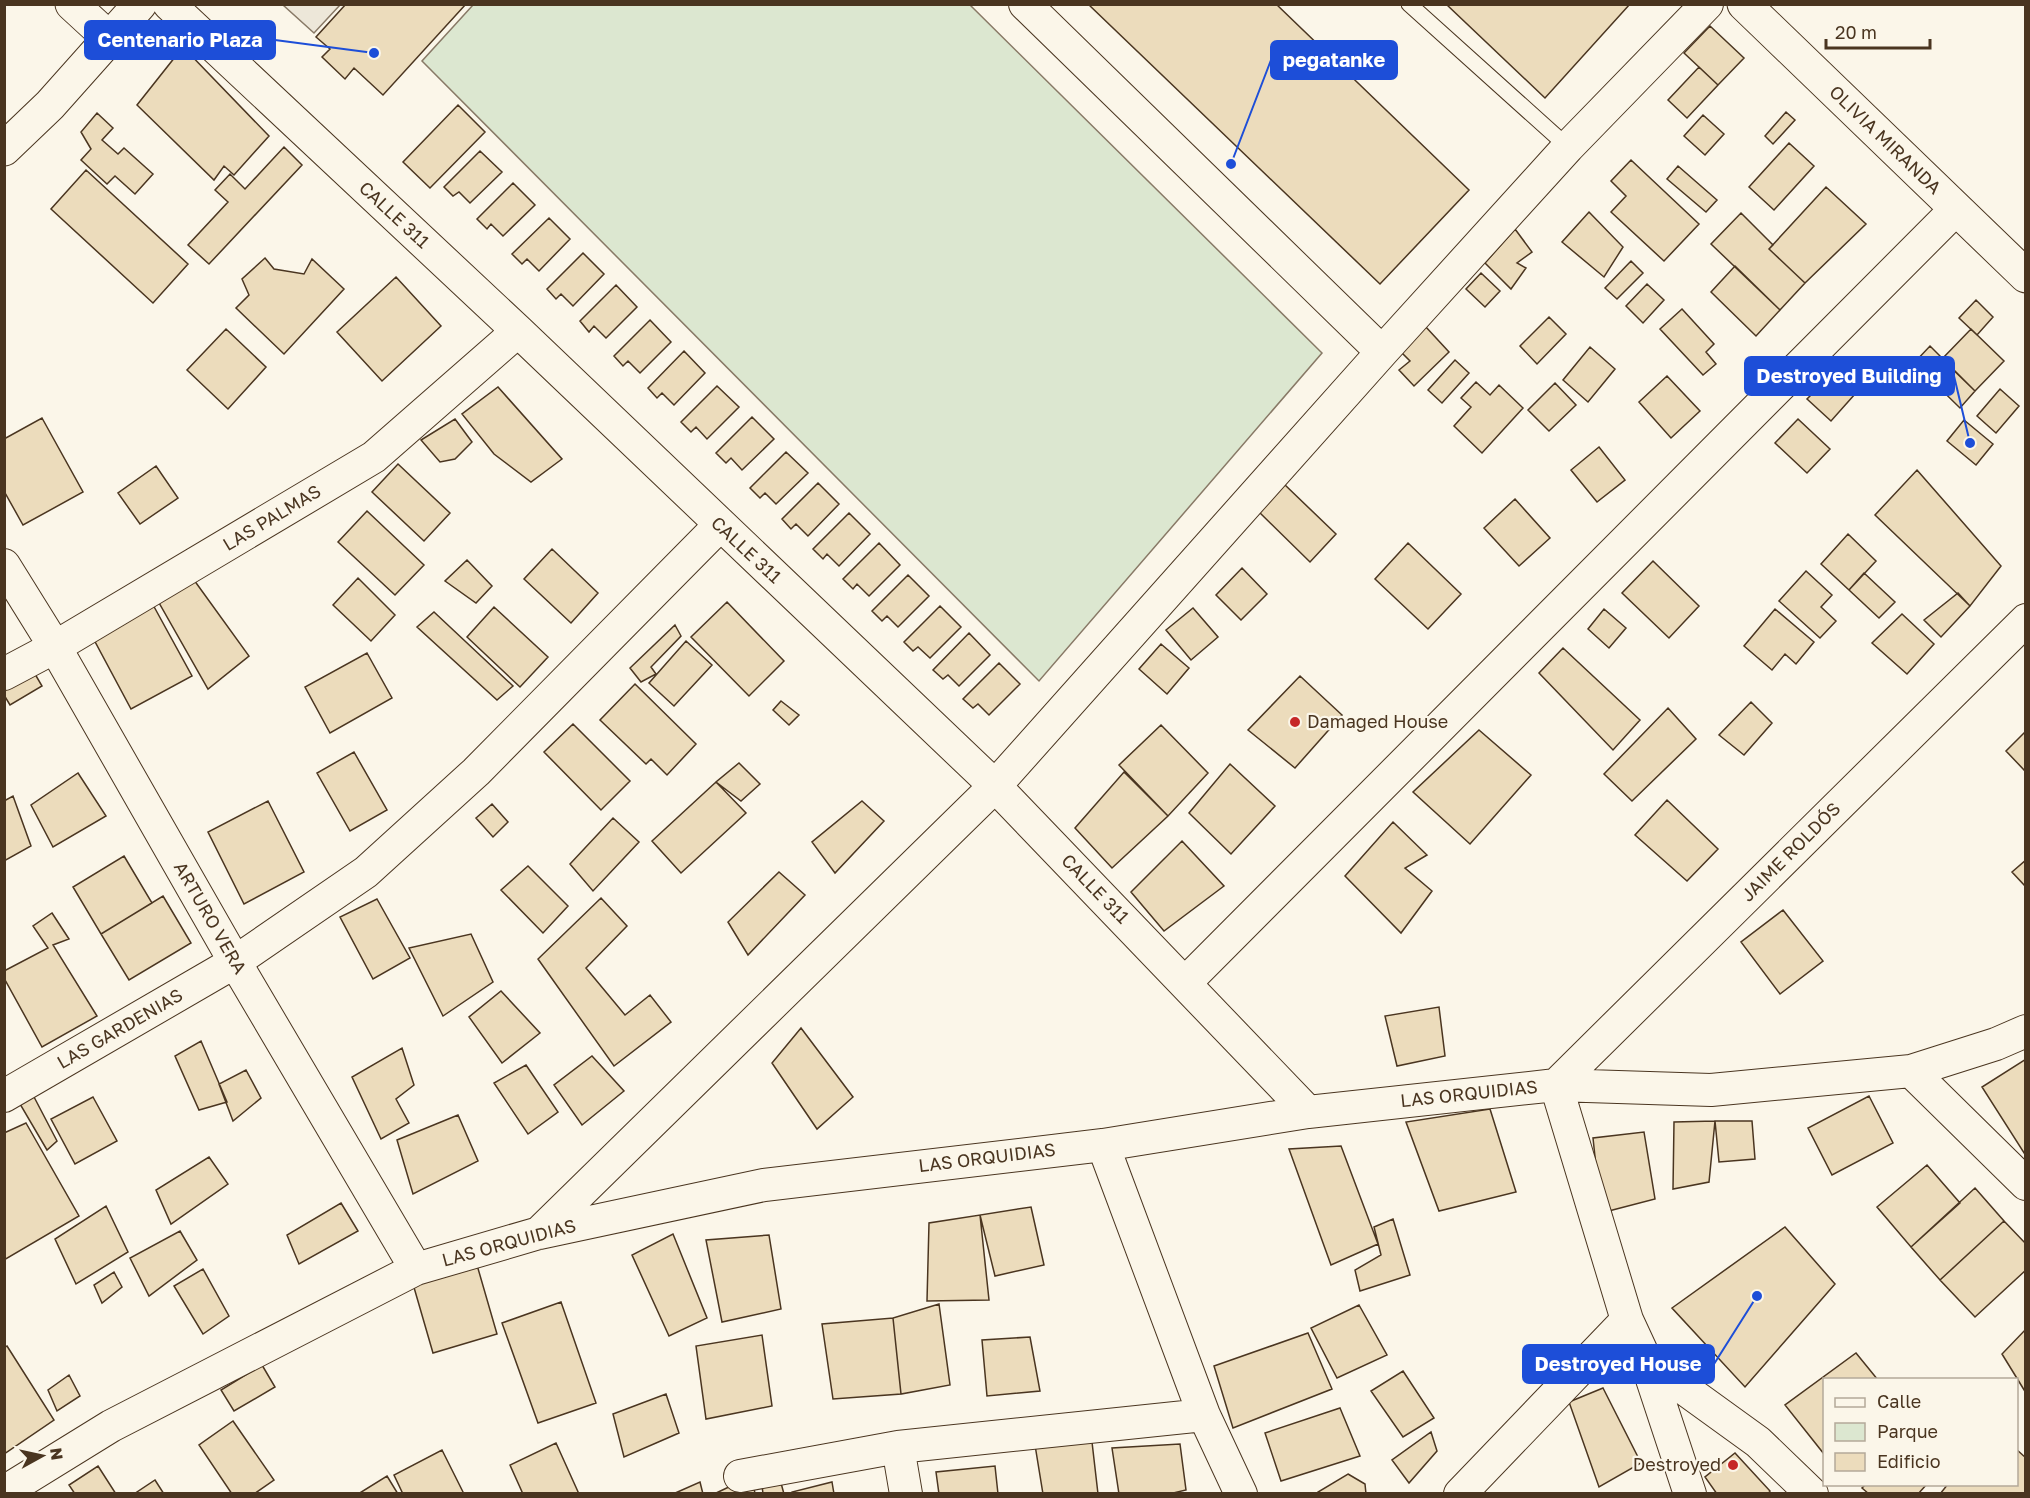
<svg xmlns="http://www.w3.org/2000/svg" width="2030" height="1498" viewBox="0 0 2030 1498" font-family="'Golos Text',sans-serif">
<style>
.green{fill:#dce7d0;stroke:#887966;stroke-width:1.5}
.parking{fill:#ede7d9;stroke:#887966;stroke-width:1.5}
.building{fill:#ecdcbc;stroke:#4a3520;stroke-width:1.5}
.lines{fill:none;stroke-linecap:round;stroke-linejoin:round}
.lane-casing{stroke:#4a3520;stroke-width:17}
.street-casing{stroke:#4a3520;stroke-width:34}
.secondary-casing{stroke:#4a3520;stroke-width:35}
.primary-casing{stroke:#4a3520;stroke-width:35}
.lane{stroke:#fbf6e9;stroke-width:15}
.street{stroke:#fbf6e9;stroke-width:32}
.secondary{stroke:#fbf6e9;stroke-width:33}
.primary{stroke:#fbf6e9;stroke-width:33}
.poi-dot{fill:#c62828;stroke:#fbf6e9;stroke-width:2}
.labels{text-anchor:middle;stroke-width:4.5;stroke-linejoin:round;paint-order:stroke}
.street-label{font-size:18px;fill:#4a3520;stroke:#fbf6e9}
.poi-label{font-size:18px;fill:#4a3520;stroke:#fbf6e9;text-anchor:start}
.leader{fill:none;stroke:#1d4ed8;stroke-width:2}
.callout-dot{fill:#1d4ed8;stroke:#fbf6e9;stroke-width:2}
.callout{fill:#1d4ed8;stroke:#1d4ed8;stroke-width:2}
.callout-label{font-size:20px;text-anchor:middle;font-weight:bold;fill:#fff}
</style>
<rect width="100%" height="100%" fill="#fbf6e9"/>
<path class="green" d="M473 5H970L1322 353 1039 681 422 61Z"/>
<path class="parking" d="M283 5H340L314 33Z"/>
<path class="building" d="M346 4H466L383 95 354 68 345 79 322 57 330 49 316 37Z
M1088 4H1276L1469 190 1380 284Z
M1446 4H1630L1545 98Z
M1710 26 1744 58 1718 85 1684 53Z
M183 47 269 136 234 175 224 166 214 180 137 105Z
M1699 67 1718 85 1687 118 1668 100Z
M458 105 485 132 430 188 403 162Z
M1786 112 1795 120 1773 144 1765 136Z
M97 113 113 128 102 140 118 154 124 148 153 174 135 194 115 176 107 184 81 160 91 149 81 132Z
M1703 115 1724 134 1705 155 1684 136Z
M1789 143 1814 166 1774 210 1749 187Z
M284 147 302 165 209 264 188 245 228 202 215 190 230 174 245 189Z
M480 151 502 172 470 203 459 192 453 196 444 187Z
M1631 160 1699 224 1664 261 1611 212 1626 196 1611 181Z
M1678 166 1717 200 1706 212 1667 179Z
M86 170 188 264 153 303 51 209Z
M513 183 535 205 503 236 491 224 487 229 477 219Z
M1826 187 1866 224 1805 283 1769 249Z
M1589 212 1623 247 1604 277 1562 242Z
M1741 213 1773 245 1769 249 1805 283 1780 310 1711 244Z
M549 218 570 239 539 271 527 259 522 264 512 254Z
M1515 229 1532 252 1517 263 1526 268 1511 289 1485 263Z
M583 253 604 274 573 306 561 294 556 299 547 289Z
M265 258 274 269 304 274 312 259 344 289 284 354 236 308 249 295 242 279Z
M1631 261 1643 273 1617 299 1605 288Z
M1735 266 1780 310 1756 336 1711 292Z
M1481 273 1500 291 1485 307 1466 289Z
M396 277 441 326 382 381 337 332Z
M1647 284 1664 300 1643 323 1626 306Z
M616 285 637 307 606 338 594 326 589 332 580 321Z
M1976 300 1993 317 1977 335 1959 318Z
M1682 309 1714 344 1706 352 1716 364 1703 375 1660 329Z
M1549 317 1566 334 1537 364 1520 346Z
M650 320 671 342 640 373 628 361 623 366 614 356Z
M1425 326 1449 352 1414 386 1399 370 1410 361 1399 350Z
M226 329 266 367 228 409 187 370Z
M1971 329 2004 361 1975 391 1942 359Z
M1930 346 1975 391 1960 408 1914 363Z
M1590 347 1615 369 1588 402 1563 380Z
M684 351 705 373 674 405 662 393 657 398 648 388Z
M1455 360 1469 373 1442 403 1428 390Z
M1833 373 1855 394 1831 421 1807 399Z
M1667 376 1700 411 1671 438 1639 402Z
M1476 382 1490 395 1499 385 1523 408 1482 453 1454 426 1471 407 1461 398Z
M1555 383 1576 405 1549 431 1528 410Z
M717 386 739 407 707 439 696 427 691 432 681 422Z
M498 387 562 459 531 482 494 454 462 414Z
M2000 389 2019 406 1996 433 1977 416Z
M752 417 774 439 742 470 731 458 726 463 716 453Z
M42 418 83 492 23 525 4 491V439Z
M455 419 472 442 455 459 440 462 421 440Z
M1798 419 1830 449 1807 473 1775 443Z
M1964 420 1993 444 1976 465 1947 441Z
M1599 447 1625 480 1597 502 1571 470Z
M786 452 808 473 776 504 765 493 760 498 750 488Z
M398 464 450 513 424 541 372 492Z
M156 466 178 498 140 524 118 493Z
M1917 470 2001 566 1970 606 1875 515Z
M818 483 839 504 808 536 796 524 791 529 782 519Z
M1284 484 1336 534 1310 562 1258 511Z
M1515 499 1550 538 1519 566 1484 528Z
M367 511 424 565 395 595 338 542Z
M849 513 870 534 839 566 827 554 823 559 813 549Z
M1848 534 1876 561 1849 590 1821 564Z
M879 543 900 565 869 596 857 584 853 589 843 579Z
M1408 543 1461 594 1428 629 1375 579Z
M552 549 598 593 571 623 524 579Z
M467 560 492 586 476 603 445 581Z
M1653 561 1699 606 1669 638 1622 593Z
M1242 568 1267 594 1241 620 1216 595Z
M1806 571 1832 595 1821 607 1836 621 1820 638 1779 601Z
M1864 573 1895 602 1879 618 1849 590Z
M908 575 929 596 898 627 887 616 882 621 872 611Z
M358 578 395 615 371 641 333 605Z
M194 580 249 656 208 689 158 601Z
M1958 593 1970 606 1941 637 1924 620Z
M727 602 784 661 749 696 691 637Z
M152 603 192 676 131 709 92 636Z
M940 606 961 627 930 658 918 647 913 651 904 642Z
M494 607 548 657 520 687 467 637Z
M1193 608 1218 637 1191 660 1166 630Z
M1604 609 1626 628 1609 648 1588 629Z
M1775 609 1814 642 1796 664 1785 654 1772 670 1744 646Z
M434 612 513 686 497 700 417 627Z
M1902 614 1934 644 1907 674 1872 643Z
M675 625 681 636 651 667 656 674 641 682 630 668Z
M969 633 990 655 959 686 948 675 943 679 933 670Z
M686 641 712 665 674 706 649 683Z
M1161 644 1189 668 1167 694 1139 669Z
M1563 648 1640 720 1613 750 1539 673Z
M367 653 392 698 330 733 305 687Z
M28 662 42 686 10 705 4 695V676Z
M999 663 1020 684 989 715 978 704 973 708 963 699Z
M1300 676 1342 715 1295 768 1248 730Z
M635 684 696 744 667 775 651 759 646 764 600 720Z
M781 701 799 715 789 725 773 710Z
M1751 702 1772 723 1744 755 1719 735Z
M1668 708 1696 739 1632 801 1604 774Z
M573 724 630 781 601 810 544 752Z
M1161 725 1208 773 1168 816 1119 765Z
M1479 730 1531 775 1470 844 1413 792Z
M2026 731V772L2006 751Z
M354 752 387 810 350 831 317 773Z
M739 763 760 784 741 801 716 782Z
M1230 764 1275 806 1231 854 1189 813Z
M1124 772 1168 816 1112 868 1075 828Z
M78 773 106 816 53 847 31 805Z
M716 782 746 813 681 873 652 841Z
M13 796 31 846 4 861V801Z
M1667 800 1718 849 1687 881 1635 835Z
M268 801 304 872 244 904 208 832Z
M862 801 884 821 835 873 812 842Z
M492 804 508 822 493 837 476 818Z
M613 818 639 842 593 891 570 864Z
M1393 822 1427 855 1405 868 1432 891 1401 933 1345 876Z
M1182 841 1224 886 1164 931 1131 892Z
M124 856 152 903 101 934 73 887Z
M2026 860V887L2012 872Z
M528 866 568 906 543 933 501 890Z
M779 872 805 895 748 955 728 922Z
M163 896 191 943 129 980 101 934Z
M601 898 627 926 586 968 625 1015 650 995 671 1022 614 1066 538 959Z
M377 899 410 958 373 979 340 917Z
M1783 910 1823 961 1780 994 1741 942Z
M52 913 69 939 53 945 97 1016 42 1047 4 978V971L48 948 33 926Z
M471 934 493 982 443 1016 409 948Z
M501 991 540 1033 502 1063 469 1017Z
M1439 1007 1445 1056 1397 1066 1385 1016Z
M801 1028 853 1097 817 1129 772 1063Z
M201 1041 227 1102 199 1110 175 1056Z
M402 1048 414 1085 396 1099 409 1123 381 1139 352 1077Z
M592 1056 624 1091 582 1125 554 1085Z
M2026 1059V1156L1982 1087Z
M526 1065 558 1112 528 1134 494 1083Z
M246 1070 261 1098 233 1121 219 1084Z
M33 1095 57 1141 47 1150 20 1104Z
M1869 1096 1893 1143 1832 1175 1808 1128Z
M93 1097 117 1141 75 1164 51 1119Z
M1490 1109 1516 1192 1439 1211 1406 1122Z
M458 1115 478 1161 413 1194 397 1140Z
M1715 1121H1752L1755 1159 1719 1162Z
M1715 1121 1709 1182 1673 1189 1674 1122Z
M26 1123 79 1216 4 1260V1133Z
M1644 1132 1655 1199 1601 1213 1593 1138Z
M1341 1146 1378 1244 1331 1265 1289 1149Z
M209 1157 228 1184 171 1224 156 1190Z
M1927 1165 1960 1203 1911 1247 1877 1207Z
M1975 1188 2004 1221 1940 1280 1911 1247Z
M341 1203 358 1231 299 1264 287 1235Z
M106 1206 128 1252 76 1284 55 1239Z
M1031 1207 1044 1265 995 1276 980 1215Z
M980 1215 989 1300 927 1301 929 1223Z
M1393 1219 1410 1275 1360 1291 1355 1270 1381 1255 1374 1227Z
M2004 1221 2026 1244V1270L1975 1317 1940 1280Z
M1785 1227 1835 1284 1745 1387 1672 1308Z
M180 1231 197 1260 149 1296 130 1258Z
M673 1234 707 1318 669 1336 632 1255Z
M769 1235 781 1309 722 1322 706 1240Z
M477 1265 497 1334 433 1353 413 1284Z
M203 1269 229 1316 203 1334 174 1286Z
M114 1272 122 1287 102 1303 94 1285Z
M561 1302 596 1403 538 1423 502 1323Z
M939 1304 950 1385 901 1394 893 1318Z
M1359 1305 1387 1355 1337 1378 1311 1328Z
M893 1318 901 1394 833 1399 822 1324Z
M2026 1329V1393L2002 1354Z
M1308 1333 1332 1389 1233 1428 1214 1366Z
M762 1335 772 1406 706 1419 696 1346Z
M1030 1337 1040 1391 987 1396 982 1340Z
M7 1346 54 1420 4 1454V1348Z
M1856 1353 1878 1380H1824V1454L1785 1405Z
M262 1365 275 1387 234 1411 221 1390Z
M1403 1371 1434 1418 1403 1437 1371 1391Z
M69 1375 80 1396 57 1411 48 1390Z
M1603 1388 1641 1463 1599 1487 1569 1402Z
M666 1394 679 1433 624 1457 613 1414Z
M1340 1408 1360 1456 1281 1481 1265 1433Z
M233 1421 274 1480 254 1494H232L199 1445Z
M1431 1432 1437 1451 1409 1483 1392 1460Z
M1092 1442 1098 1494H1043L1035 1445Z
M556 1443 579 1494H523L510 1465Z
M1180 1444 1186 1490 1169 1494H1119L1112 1448Z
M2016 1449 2026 1458V1494H1940L1948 1484H2016Z
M442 1450 464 1494H403L394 1475Z
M1735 1453 1770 1491 1768 1494H1717L1705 1477Z
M98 1466 116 1494H75L69 1485Z
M995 1466 998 1494H939L936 1472Z
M1348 1474 1365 1484 1366 1494H1319L1318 1492Z
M387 1476 398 1494H358Z
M752 1476 755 1494H714Z
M155 1480 164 1494H134Z
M700 1482 703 1494H673Z
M832 1482 834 1494H792V1492Z
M781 1483 784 1494H763L762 1485Z
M1866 1484H1927L1918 1494H1869L1862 1488Z"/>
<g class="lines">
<defs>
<path id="lane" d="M1409 4 1568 147"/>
<path id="street" d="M169 4 518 331 995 786 1308 1112
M1025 4 1382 352
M4 565 55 647 235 962 416 1269
M4 674 55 647 374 457 518 331
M1185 983 1956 209
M1911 1071 2026 1184
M4 1096 235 962 366 872 476 772 720 525
M1103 1145 1204 1415 1241 1494
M539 1233 995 786 1382 352 1568 147 1707 4
M1646 1361 1690 1494
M740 1476 898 1447
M4 1492 111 1426 416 1269 539 1233 764 1185 1103 1145 1308 1112 1556 1085 1711 1090 1911 1071 1996 1044 2026 1031
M906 1494 898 1447 1204 1415
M1460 1494 1627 1320
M1812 1494 1758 1442 1646 1361 1627 1320 1556 1085 2026 620"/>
<path id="secondary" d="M72 4 110 39
M1744 4 2026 276"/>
<path id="primary" d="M4 149 50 105 140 4"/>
</defs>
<use href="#lane" class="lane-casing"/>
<use href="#street" class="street-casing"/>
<use href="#secondary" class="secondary-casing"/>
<use href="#primary" class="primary-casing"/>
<use href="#lane" class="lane"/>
<use href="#street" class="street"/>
<use href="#secondary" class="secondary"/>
<use href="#primary" class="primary"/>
</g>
<g class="poi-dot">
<circle cx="1295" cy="722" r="6"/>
<circle cx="1733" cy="1465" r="6"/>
</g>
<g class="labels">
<g class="street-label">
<text transform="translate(1885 140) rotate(44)" y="6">OLIVIA MIRANDA</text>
<text transform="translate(394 215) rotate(43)" y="6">CALLE 311</text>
<text transform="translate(272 518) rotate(-31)" y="6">LAS PALMAS</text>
<text transform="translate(746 550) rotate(43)" y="6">CALLE 311</text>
<text transform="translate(1791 852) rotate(-45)" y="6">JAIME ROLDÓS</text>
<text transform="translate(1095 889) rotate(46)" y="6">CALLE 311</text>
<text transform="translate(210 918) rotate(60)" y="6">ARTURO VERA</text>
<text transform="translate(120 1029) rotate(-30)" y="6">LAS GARDENIAS</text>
<text transform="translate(1469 1094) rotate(-6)" y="6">LAS ORQUIDIAS</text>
<text transform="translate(987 1158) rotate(-7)" y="6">LAS ORQUIDIAS</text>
<text transform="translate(509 1243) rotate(-15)" y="6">LAS ORQUIDIAS</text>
</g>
<g class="poi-label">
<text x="1307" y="728">Damaged House</text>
<text x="1721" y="1471" text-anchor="end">Destroyed</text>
</g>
</g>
<path class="leader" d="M374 53L275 40M1231 164L1271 60M1970 443L1954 376M1757 1296L1714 1364"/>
<g class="callout-dot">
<circle cx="374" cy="53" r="6"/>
<circle cx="1231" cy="164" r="6"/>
<circle cx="1970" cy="443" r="6"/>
<circle cx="1757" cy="1296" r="6"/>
</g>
<g class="callout">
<rect x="85" y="21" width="190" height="38" rx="6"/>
<rect x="1271" y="41" width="126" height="38" rx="6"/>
<rect x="1745" y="357" width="209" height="38" rx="6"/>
<rect x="1523" y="1345" width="191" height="38" rx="6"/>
</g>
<g class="callout-label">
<text x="180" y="47">Centenario Plaza</text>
<text x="1334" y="67">pegatanke</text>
<text x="1849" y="383">Destroyed Building</text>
<text x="1618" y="1371">Destroyed House</text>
</g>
<rect width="2030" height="1498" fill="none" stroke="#4a3520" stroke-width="12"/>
<rect x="1823" y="1378" width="195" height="108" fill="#fbf6e9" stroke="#b4a999" stroke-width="1.5"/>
<rect x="1835" y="1398" width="30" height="9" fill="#fbf6e9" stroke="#b4a999" stroke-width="1.5"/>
<text x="1877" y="1408" font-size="18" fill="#4a3520">Calle</text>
<rect x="1835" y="1423" width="30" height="18" fill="#dce7d0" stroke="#b4a999" stroke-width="1.5"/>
<text x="1877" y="1438" font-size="18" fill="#4a3520">Parque</text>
<rect x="1835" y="1453" width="30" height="18" fill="#ecdcbc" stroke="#b4a999" stroke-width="1.5"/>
<text x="1877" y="1468" font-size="18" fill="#4a3520">Edificio</text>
<g transform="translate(42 1456) rotate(82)" stroke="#fbf6e9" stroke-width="4.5" paint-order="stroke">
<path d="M0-4.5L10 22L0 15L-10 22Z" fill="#4a3520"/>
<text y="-9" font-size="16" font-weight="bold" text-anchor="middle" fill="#4a3520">N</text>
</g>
<path d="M1826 39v9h104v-9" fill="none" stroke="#4a3520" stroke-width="3"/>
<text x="1835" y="39" font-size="18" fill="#4a3520" stroke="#fbf6e9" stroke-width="4.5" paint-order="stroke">20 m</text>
</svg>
